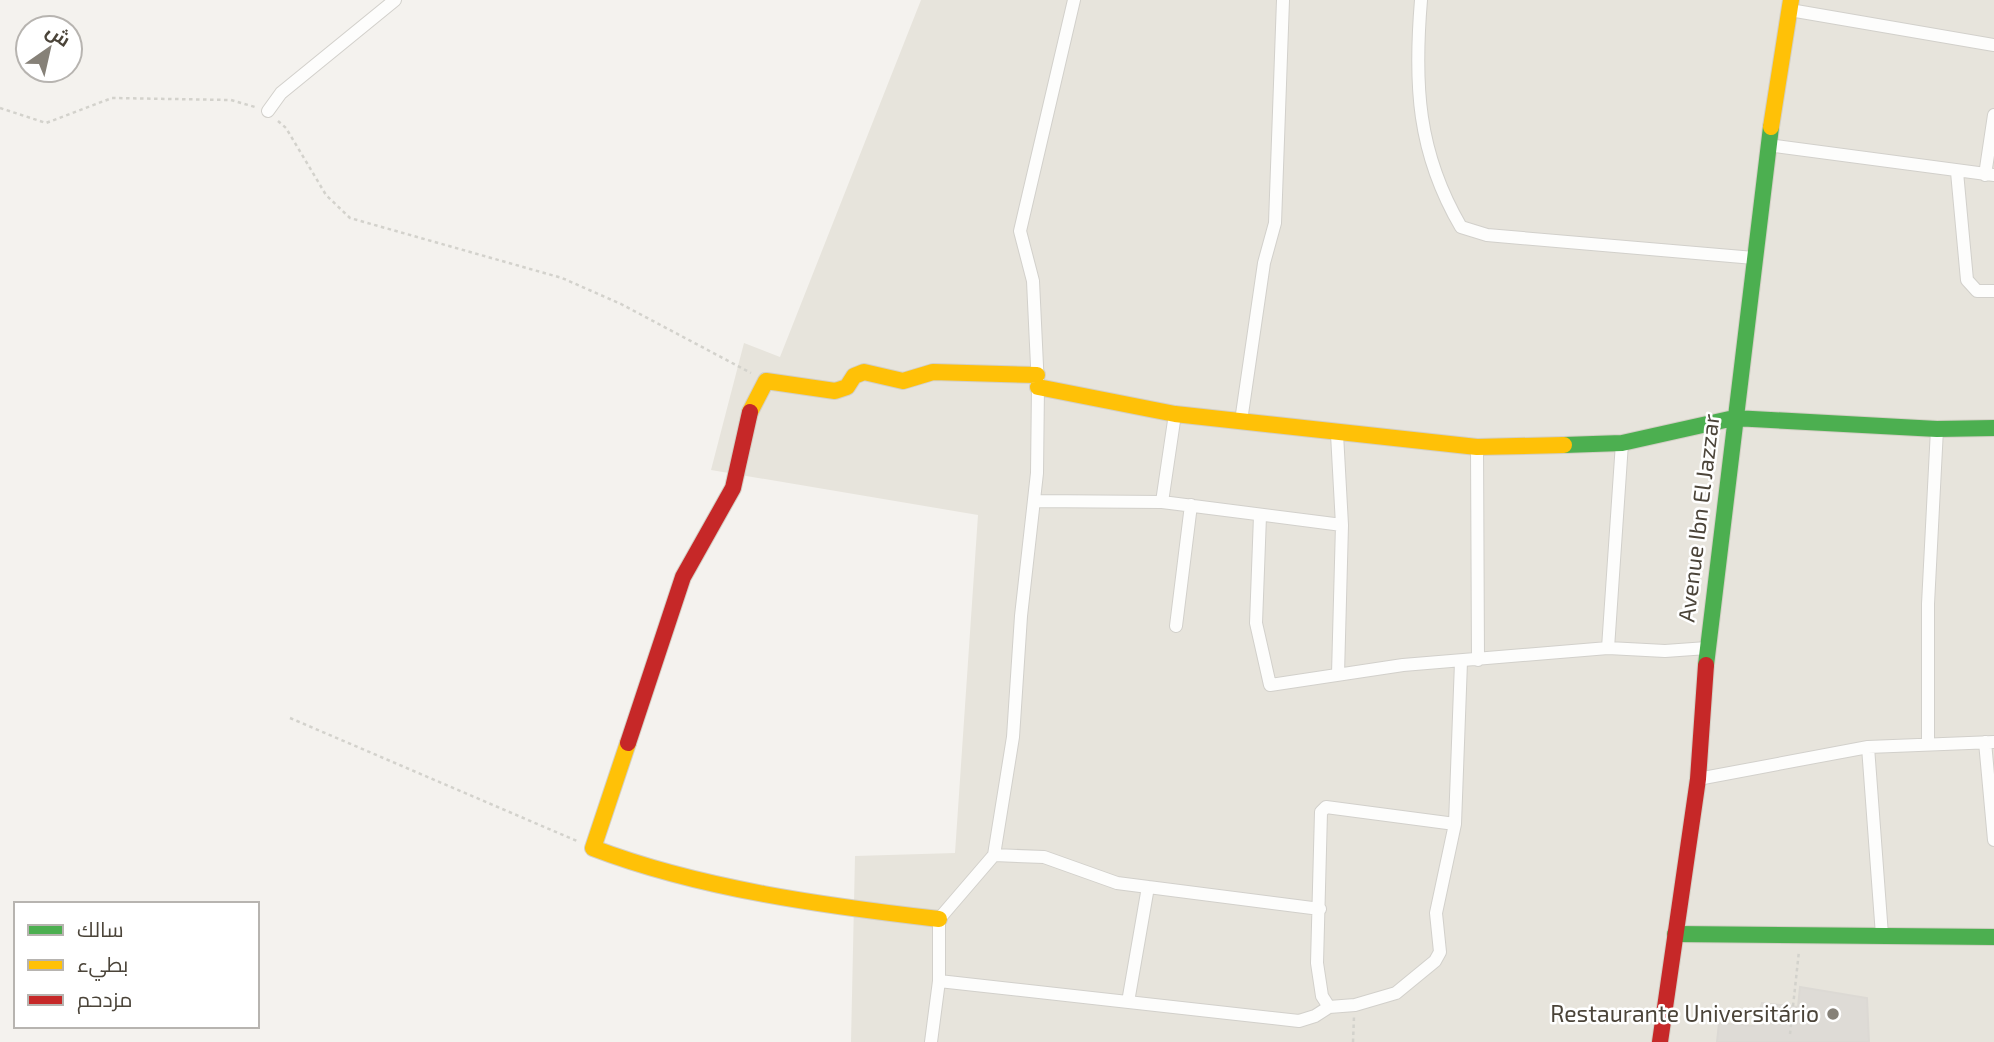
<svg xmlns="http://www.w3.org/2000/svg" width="1994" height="1042" viewBox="0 0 1994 1042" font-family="'Exo 2',Cairo,sans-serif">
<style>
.residential{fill:#e7e4dc}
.building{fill:#dedbd6;stroke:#dcd9d4;stroke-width:2}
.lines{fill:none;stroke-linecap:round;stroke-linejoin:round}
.street-casing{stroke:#d2d0cb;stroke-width:14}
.fast-casing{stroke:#d3cfc5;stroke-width:18}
.slow-casing{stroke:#d3cfc5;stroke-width:18}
.jam-casing{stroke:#d3cfc5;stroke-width:18}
.path{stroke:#d3d2cc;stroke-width:2.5;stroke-dasharray:3.5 3.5;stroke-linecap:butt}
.street{stroke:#fdfdfc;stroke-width:12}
.fast{stroke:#4caf50;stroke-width:16}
.slow{stroke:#ffc107;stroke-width:16}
.jam{stroke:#c62828;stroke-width:16}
.poi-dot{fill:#868178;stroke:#fff;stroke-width:2.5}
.labels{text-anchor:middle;stroke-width:5;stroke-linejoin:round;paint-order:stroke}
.street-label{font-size:23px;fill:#4b4439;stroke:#fff}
.poi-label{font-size:23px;fill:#4b4439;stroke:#fff;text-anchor:end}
</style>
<rect width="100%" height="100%" fill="#f4f2ee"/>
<path class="residential" d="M921 0H1994V1042H851L855 856 955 853 978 515 711 470 744 343 780 357Z"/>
<path class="building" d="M1800 987 1867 998 1869 1042H1717L1719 1023 1754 1026 1762 1003 1798 1007Z"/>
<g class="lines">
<defs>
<path id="street" d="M1421 0C1414 84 1417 152 1461 227L1487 235 1754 258
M1790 10 1994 45
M268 111 281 93 395 0
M1768 145 1994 175
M1957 172 1967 280 1977 291H1994
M1985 175 1994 115
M1175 414 1162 502 1342 525
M1241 421 1264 263 1275 223 1283 0
M1337 434 1342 525 1338 674
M1477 447 1478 660
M1034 501 1162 502
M1260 516 1256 623 1270 685 1403 665 1608 648 1665 651 1707 648
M1176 626 1191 505
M1608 648 1622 443
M1985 742 1994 840
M1928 744V604L1937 429
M1868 747 1882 935
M1698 779 1868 747 1994 742
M1455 824 1326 807 1321 812 1317 963 1322 996 1329 1007 1355 1005 1396 993 1435 961 1440 952 1436 913 1455 824 1461 662
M994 855 1013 737 1021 616 1037 473 1038 387 1033 281 1020 231 1074 0
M939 981 1299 1021 1315 1016 1329 1007
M1128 1002 1148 887
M931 1042 939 981V919L994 855 1044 857 1117 883 1320 909"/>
<path id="fast" d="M1564 445 1622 443 1734 418 1937 429 1994 428
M1706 665 1771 127
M1675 934 1994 937"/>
<path id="slow" d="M1771 127 1791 0
M1038 387 1175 414 1477 447 1564 445
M750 412 766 381 835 391 847 387 854 376 864 372 903 381 933 372 1037 375
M628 743 593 848C700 889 826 906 939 919"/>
<path id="jam" d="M628 743 683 577 733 488 750 412
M1660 1042 1698 779 1706 665"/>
</defs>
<use href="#street" class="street-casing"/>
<use href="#fast" class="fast-casing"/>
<use href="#slow" class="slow-casing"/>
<use href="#jam" class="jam-casing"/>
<path class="path" d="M0 108 46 123 112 98 231 100 255 107
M278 121 286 128 326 195 350 218 562 278 621 304 751 373
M290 718 577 841
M1790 1034 1799 951
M1353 1042 1354 1017"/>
<use href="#street" class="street"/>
<use href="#fast" class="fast"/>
<use href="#slow" class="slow"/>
<use href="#jam" class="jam"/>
</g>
<circle class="poi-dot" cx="1833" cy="1014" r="7"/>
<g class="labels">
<g class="street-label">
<text transform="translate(1699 518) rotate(-83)" y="8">Avenue Ibn El Jazzar</text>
</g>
<g class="poi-label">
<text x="1819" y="1022">Restaurante Universitário</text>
</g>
</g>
<rect x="14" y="902" width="245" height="126" fill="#ffffff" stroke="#b7b4b0" stroke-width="2"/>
<rect x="28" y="925" width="35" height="10" fill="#4caf50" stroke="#b7b4b0" stroke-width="2"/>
<text x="77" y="937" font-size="21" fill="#4b4439">سالك</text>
<rect x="28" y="960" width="35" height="10" fill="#ffc107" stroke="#b7b4b0" stroke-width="2"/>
<text x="77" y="972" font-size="21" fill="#4b4439">بطيء</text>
<rect x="28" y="995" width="35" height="10" fill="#c62828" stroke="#b7b4b0" stroke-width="2"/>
<text x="77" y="1007" font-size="21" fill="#4b4439">مزدحم</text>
<g transform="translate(49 49) rotate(34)"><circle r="33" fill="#ffffff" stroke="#b7b4b0" stroke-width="2"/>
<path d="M0-5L12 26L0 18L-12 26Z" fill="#868178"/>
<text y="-10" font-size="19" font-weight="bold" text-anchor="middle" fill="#4b4439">ش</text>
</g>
</svg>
